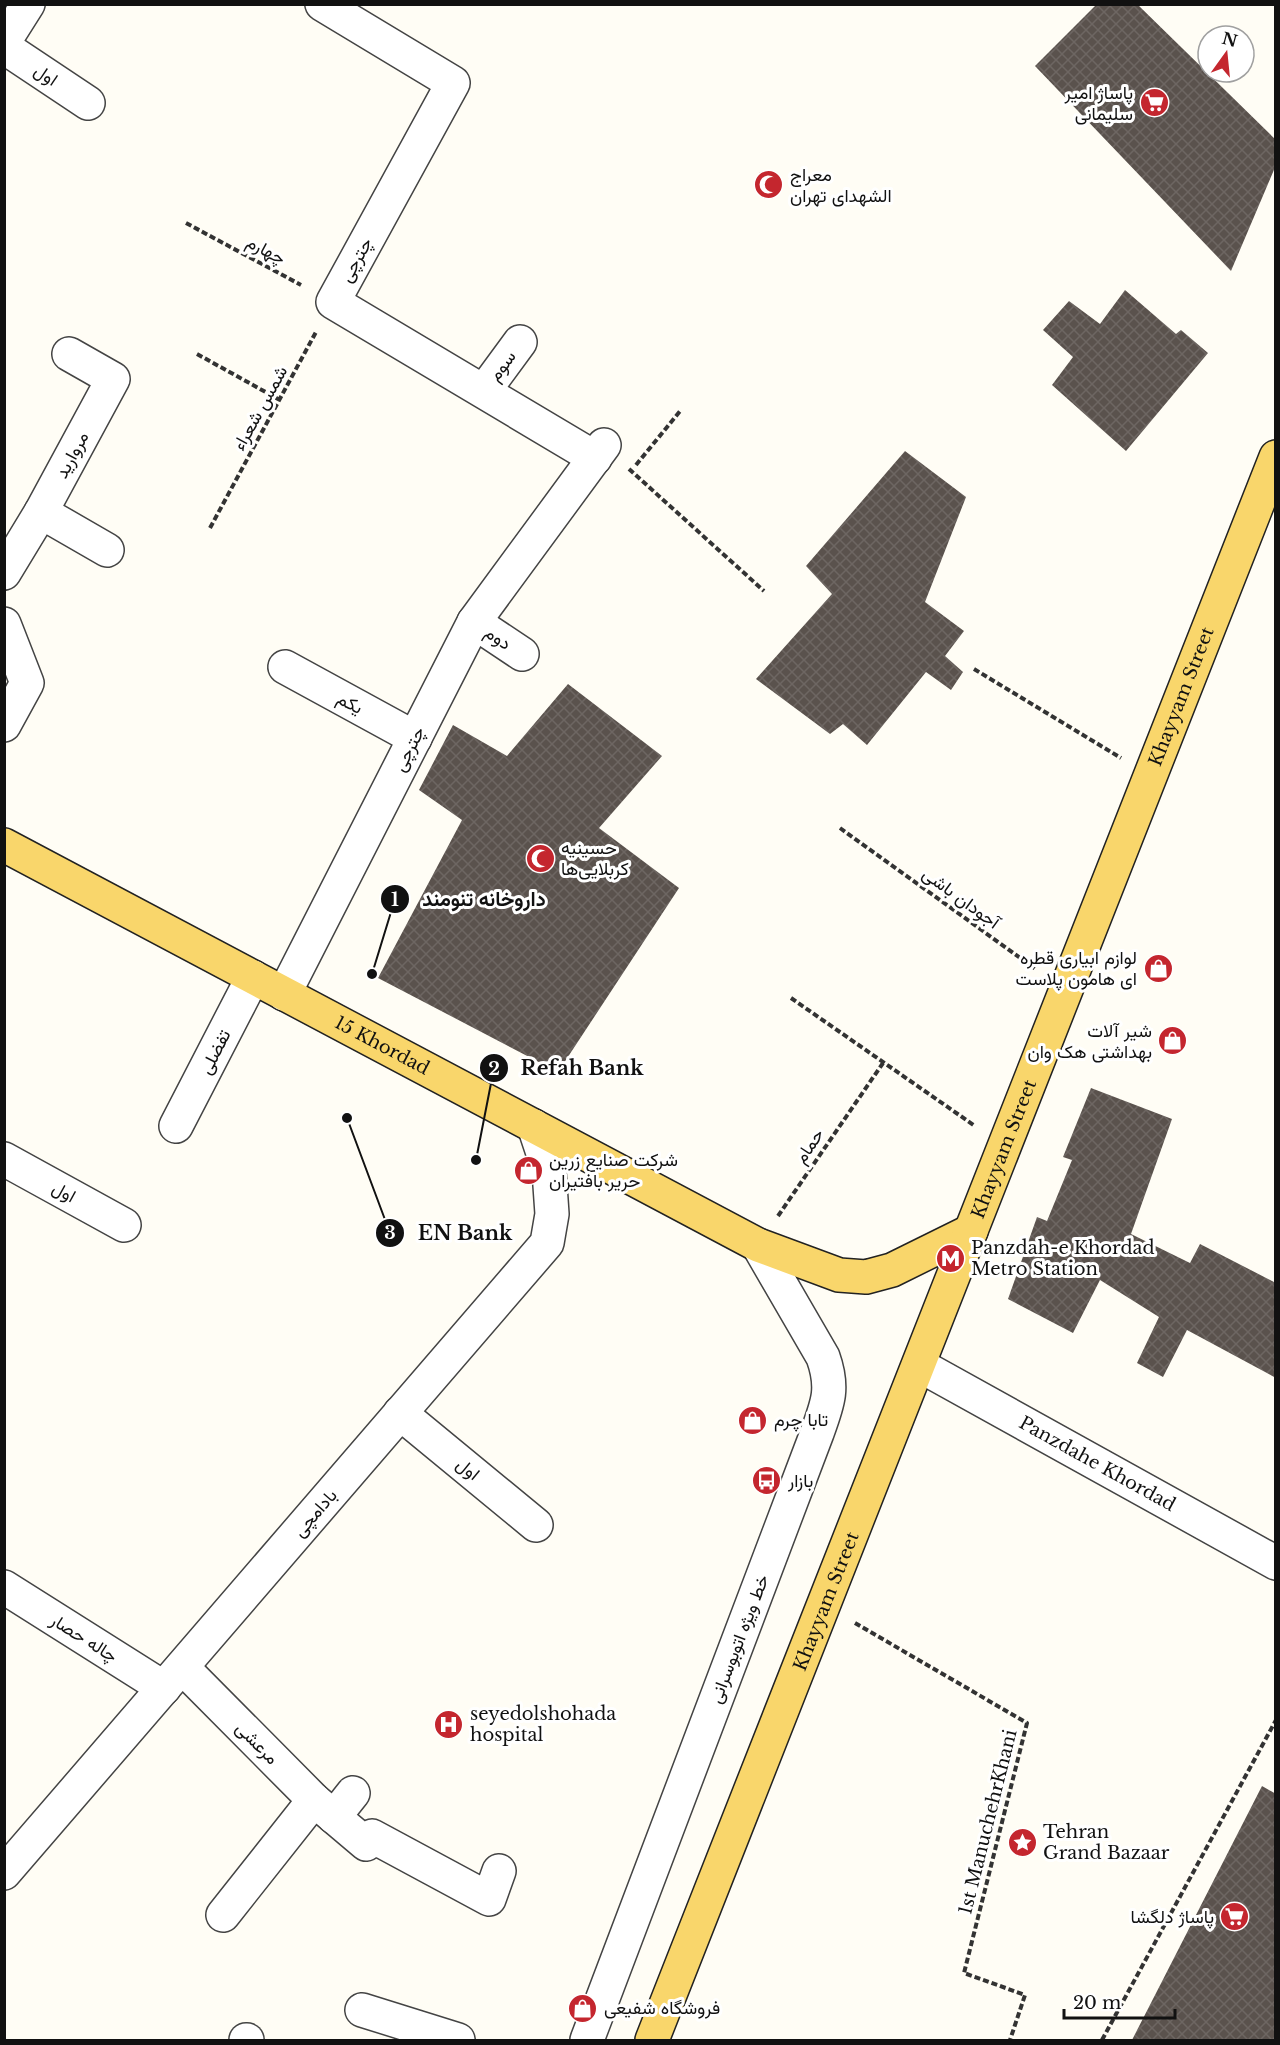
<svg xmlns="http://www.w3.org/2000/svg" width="1280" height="2045" viewBox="0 0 1280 2045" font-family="'Libre Baskerville',Vazirmatn,serif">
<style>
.building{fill:url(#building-cross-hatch)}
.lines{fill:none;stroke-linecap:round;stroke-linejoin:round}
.minor-casing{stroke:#444;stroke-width:36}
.major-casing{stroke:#222;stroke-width:36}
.path{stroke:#333;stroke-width:4;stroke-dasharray:6 3;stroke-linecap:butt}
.minor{stroke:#fff;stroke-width:33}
.major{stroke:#f9d66b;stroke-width:33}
.labels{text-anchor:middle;stroke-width:6;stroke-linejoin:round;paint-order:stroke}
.street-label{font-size:18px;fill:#111;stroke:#fff}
.poi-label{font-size:18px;fill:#111;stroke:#fff;text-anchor:start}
.leader{fill:none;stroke:#111;stroke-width:2}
.callout-dot{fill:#111;stroke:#fff;stroke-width:2}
.mark-label{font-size:18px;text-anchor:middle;font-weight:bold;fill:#fff}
.callout-label{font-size:20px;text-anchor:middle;font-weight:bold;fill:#111;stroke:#fff;stroke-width:6;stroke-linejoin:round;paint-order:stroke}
</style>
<defs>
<pattern id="building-cross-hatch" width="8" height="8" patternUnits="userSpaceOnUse" patternTransform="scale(1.5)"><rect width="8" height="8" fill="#5a524d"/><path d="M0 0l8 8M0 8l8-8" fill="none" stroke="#6d6662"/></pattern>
</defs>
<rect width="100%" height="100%" fill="#fffdf5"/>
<path class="building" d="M1097 4H1137L1276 140V165L1231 271 1035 66Z
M1125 290 1176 334 1181 330 1208 353 1126 451 1052 385 1073 357 1043 330 1069 301 1100 324Z
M905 451 966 497 925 602 964 631 945 656 963 672 951 690 926 672 867 745 843 724 830 734 756 679 832 594 806 566Z
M568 684 662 756 599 828 679 888 558 1072 378 978 462 820 419 790 453 725 507 756Z
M1091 1088 1172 1119 1131 1234 1190 1263 1200 1244 1276 1283V1378L1187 1330 1163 1377 1137 1363 1159 1317 1100 1280 1073 1333 1008 1299 1037 1217 1047 1221 1072 1160 1063 1157Z
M1262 1786 1276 1794V2040H1132Z"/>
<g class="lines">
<defs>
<g id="minor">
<path d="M322 4 453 83 333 302 595 458"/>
<path d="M4 42 28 4"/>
<path d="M4 47 88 103"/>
<path d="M484 391 520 342"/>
<path d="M41 512 107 550"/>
<path d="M4 573 41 512 113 379 69 354"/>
<path d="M474 622 522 654"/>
<path d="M4 624 27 683 4 725"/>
<path d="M285 667 415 738"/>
<path d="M284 994 474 622 604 445"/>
<path d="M176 1126 253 977"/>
<path d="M4 1159 124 1225"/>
<path id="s1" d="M919 1365 1276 1563"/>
<path d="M400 1413 536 1525"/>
<path d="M4 1587 164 1688"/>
<path d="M182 1667 314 1800 366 1844 372 1836 489 1899 499 1871"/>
<path d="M334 1817 353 1793"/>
<path d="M4 1873 547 1243 552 1214 549 1171 534 1126"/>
<path d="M223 1915 314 1800"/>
<path d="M362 2010 458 2040"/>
<path d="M246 2040H247"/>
<path d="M587 2040 817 1433C828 1403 834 1388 823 1357L758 1245"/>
</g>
<g id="major">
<path id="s2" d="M4 845 758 1245 839 1275 866 1277 892 1270 971 1231"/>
<path id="s3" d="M652 2040C863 1514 1067 985 1276 457"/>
</g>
</defs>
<use href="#minor" class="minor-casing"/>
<use href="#major" class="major-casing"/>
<path class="path" d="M186 223 301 285
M197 354 280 400
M636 465 681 410
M629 469 764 591
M210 528 316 332
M974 669 1121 758
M840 828 1037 970
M791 998 975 1126
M778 1216 883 1063
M855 1623 1027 1723 964 1973 1025 1995 1010 2040
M1102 2040 1276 1720"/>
<use href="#minor" class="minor"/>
<use href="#major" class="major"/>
</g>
<defs>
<symbol id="supermarket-disc" viewBox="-11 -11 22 22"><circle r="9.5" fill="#c4262e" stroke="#fff"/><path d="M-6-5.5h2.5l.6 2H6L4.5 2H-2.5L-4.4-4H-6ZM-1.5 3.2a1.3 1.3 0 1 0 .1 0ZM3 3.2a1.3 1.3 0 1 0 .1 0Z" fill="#fff"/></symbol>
<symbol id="mosque-disc" viewBox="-11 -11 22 22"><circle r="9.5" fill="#c4262e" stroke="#fff"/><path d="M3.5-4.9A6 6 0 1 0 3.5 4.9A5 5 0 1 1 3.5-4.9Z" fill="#fff"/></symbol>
<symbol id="shop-disc" viewBox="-11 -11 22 22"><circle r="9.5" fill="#c4262e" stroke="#fff"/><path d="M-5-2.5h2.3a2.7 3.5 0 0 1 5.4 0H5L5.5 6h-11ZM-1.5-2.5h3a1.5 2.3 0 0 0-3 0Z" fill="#fff"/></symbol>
<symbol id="metro-disc" viewBox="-11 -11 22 22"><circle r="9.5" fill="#c4262e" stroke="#fff"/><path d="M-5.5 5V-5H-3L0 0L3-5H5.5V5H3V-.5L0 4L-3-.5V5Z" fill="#fff"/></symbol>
<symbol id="bus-disc" viewBox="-11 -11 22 22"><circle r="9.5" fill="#c4262e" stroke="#fff"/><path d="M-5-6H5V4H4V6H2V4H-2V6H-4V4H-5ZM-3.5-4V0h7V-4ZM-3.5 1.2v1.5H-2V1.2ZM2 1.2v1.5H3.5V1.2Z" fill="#fff"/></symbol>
<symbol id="hospital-disc" viewBox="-11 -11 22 22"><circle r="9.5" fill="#c4262e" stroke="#fff"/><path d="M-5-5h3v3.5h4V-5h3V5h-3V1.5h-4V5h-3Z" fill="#fff"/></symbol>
<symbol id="sight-disc" viewBox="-11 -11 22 22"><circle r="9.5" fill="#c4262e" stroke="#fff"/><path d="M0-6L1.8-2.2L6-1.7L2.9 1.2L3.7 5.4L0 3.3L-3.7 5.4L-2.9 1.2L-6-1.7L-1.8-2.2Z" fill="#fff"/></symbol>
</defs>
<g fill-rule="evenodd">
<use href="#supermarket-disc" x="1138" y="86" width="33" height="33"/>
<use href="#mosque-disc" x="752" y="168" width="33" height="33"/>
<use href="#mosque-disc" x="524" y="842" width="33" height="33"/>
<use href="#shop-disc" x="1142" y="952" width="33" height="33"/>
<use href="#shop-disc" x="1156" y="1024" width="33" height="33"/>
<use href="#shop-disc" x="512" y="1154" width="33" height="33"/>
<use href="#metro-disc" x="934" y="1242" width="33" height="33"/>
<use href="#shop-disc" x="736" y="1404" width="33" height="33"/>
<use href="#bus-disc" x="750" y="1464" width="33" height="33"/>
<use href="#hospital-disc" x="432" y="1708" width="33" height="33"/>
<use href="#sight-disc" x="1006" y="1826" width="33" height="33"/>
<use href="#supermarket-disc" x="1218" y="1900" width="33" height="33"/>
<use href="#shop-disc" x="566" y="1992" width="33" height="33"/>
</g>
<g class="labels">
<g class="street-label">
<text transform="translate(46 75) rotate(34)" y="6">اول</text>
<text transform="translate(266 250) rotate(28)" y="6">چهارم</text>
<text transform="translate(356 260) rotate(-61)" y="6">چترچی</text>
<text transform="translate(502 366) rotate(-54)" y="6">سوم</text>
<text transform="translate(260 408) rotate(-61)" y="6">شمس شعراء</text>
<text transform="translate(72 455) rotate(-62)" y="6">مروارید</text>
<text transform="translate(498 638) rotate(34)" y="6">دوم</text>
<text dy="6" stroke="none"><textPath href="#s3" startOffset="1444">Khayyam Street</textPath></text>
<text transform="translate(350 703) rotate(28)" y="6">یکم</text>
<text transform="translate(409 749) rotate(-63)" y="6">چترچی</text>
<text transform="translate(961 898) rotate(36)" y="6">آجودان باشی</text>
<text dy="6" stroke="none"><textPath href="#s2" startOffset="428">15 Khordad</textPath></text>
<text transform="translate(215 1052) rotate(-63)" y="6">تفضلی</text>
<text transform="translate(809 1146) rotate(-56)" y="6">حمام</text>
<text dy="6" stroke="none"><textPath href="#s3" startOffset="958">Khayyam Street</textPath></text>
<text transform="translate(64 1192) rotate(29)" y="6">اول</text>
<text dy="6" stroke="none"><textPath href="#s1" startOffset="204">Panzdahe Khordad</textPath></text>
<text transform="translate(468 1469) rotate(39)" y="6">اول</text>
<text transform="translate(315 1513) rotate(-49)" y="6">بادامچی</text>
<text dy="6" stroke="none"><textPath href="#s3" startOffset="472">Khayyam Street</textPath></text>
<text transform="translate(84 1638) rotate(32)" y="6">چاله حصار</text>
<text transform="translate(739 1639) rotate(-69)" y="6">خط ویژه اتوبوسرانی</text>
<text transform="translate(257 1743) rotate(45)" y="6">مرعشی</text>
<text transform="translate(988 1822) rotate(-76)" y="6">1st ManuchehrKhani</text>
</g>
<g class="poi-label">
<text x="1133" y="99" text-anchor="end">پاساژ امیر<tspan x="1133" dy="21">سلیمانی</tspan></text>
<text x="790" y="181">معراج<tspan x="790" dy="21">الشهدای تهران</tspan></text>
<text x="561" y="854">حسینیه<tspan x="561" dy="21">کربلایی‌ها</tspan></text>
<text x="1137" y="964" text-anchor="end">لوازم ابیاری قطره<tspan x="1137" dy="21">ای هامون پلاست</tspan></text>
<text x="1152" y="1037" text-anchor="end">شیر آلات<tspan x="1152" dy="21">بهداشتی هک وان</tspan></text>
<text x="549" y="1166">شرکت صنایع زرین<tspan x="549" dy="21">حریر بافتیران</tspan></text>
<text x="971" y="1254">Panzdah-e Khordad<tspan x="971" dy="21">Metro Station</tspan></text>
<text x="774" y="1426">تابا چرم</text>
<text x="788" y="1487">بازار</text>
<text x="470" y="1720">seyedolshohada<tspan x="470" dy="21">hospital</tspan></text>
<text x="1043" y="1838">Tehran<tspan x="1043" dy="21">Grand Bazaar</tspan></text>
<text x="1214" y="1923" text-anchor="end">پاساژ دلگشا</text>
<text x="604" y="2014">فروشگاه شفيعی</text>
</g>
</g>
<path class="leader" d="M372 974L395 899M476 1160L494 1068M347 1118L390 1233"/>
<g class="callout-dot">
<circle cx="372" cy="974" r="6"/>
<circle cx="476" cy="1160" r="6"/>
<circle cx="347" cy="1118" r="6"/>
<circle cx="395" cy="899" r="15"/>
<circle cx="494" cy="1068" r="15"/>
<circle cx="390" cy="1233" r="15"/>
</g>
<g class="mark-label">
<text x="395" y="906">1</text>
<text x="494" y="1075">2</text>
<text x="390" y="1239">3</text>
</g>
<g class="callout-label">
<text x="484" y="906">داروخانه تنومند</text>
<text x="582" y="1075">Refah Bank</text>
<text x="465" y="1240">EN Bank</text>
</g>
<rect width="1280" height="2045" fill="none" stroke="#111111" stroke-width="12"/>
<g transform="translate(1226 54) rotate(15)"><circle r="28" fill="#ffffff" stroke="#a0a0a0" stroke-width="1.5"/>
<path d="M0-4.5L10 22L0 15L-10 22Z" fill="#c4262e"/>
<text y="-9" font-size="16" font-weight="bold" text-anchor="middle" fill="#111111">N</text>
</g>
<path d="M1064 2009v9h111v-9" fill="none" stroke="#111111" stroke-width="3"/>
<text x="1073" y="2009" font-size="18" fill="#111111" stroke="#ffffff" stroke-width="4.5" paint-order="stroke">20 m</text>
</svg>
